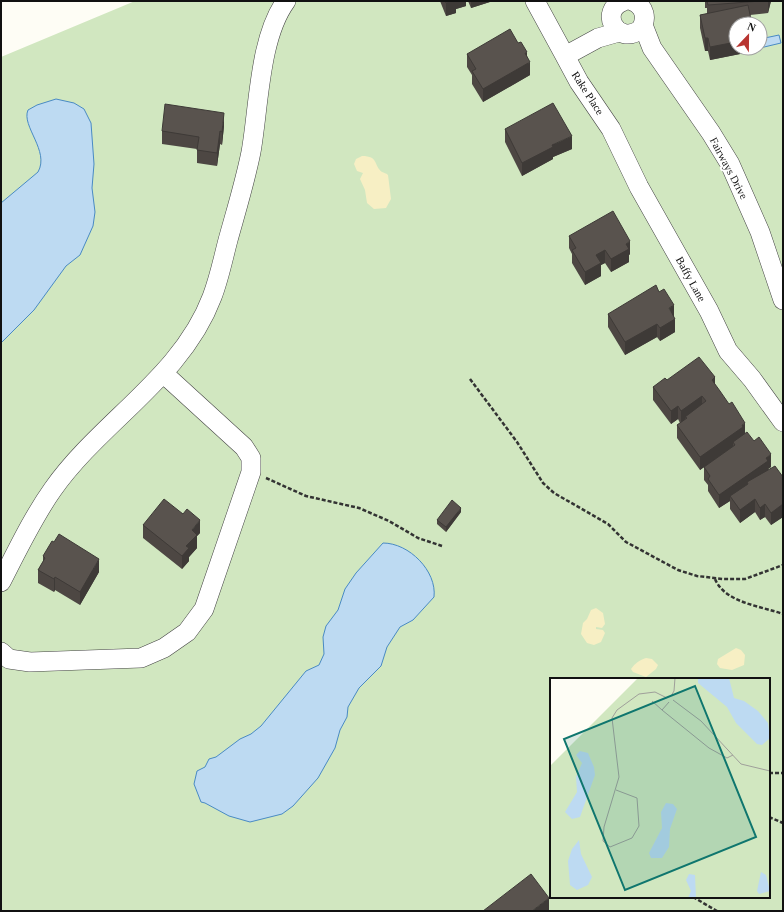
<svg xmlns="http://www.w3.org/2000/svg" width="784" height="912" viewBox="0 0 784 912" font-family="Georgia,serif">
<style>
.green{fill:#d1e7c0;fill-rule:evenodd}
.sand{fill:#f7efc4}
.water{fill:#bddaf2;stroke:#498ac4}
.lines{fill:none;stroke-linecap:round;stroke-linejoin:round}
.street-casing{stroke:#444;stroke-width:20}
.path{stroke:#333;stroke-width:2.5;stroke-dasharray:4 2;stroke-linecap:butt}
.street{stroke:#fff;stroke-width:19}
.wall{fill:#4d4743}
.shaded-wall{fill:#3e3a37}
.building{fill:#59534e;stroke:#3e3a37}
.labels{text-anchor:middle;stroke-width:4;stroke-linejoin:round;paint-order:stroke}
.street-label{font-size:11px;fill:#111;stroke:#fff}
.inset-road{fill:none;stroke:#9f9f9a;stroke-width:1}
.view{fill:#0f766e;fill-opacity:0.15;stroke:#0f766e;stroke-width:2}
.inset-edge{fill:none;stroke:#111;stroke-width:2}
</style>
<rect width="100%" height="100%" fill="#fefdf5"/>
<path class="green" d="M135 1H783V911H1V57ZM736 24H760V48H736ZM551 679H769V897H551Z"/>
<path class="sand" d="M362 156C379 156 373 165 382 172 384 173 386 173 388 175L391 199 386 208 374 209 367 203 365 190 360 179 363 173 357 171 354 164 356 159Z
M596 608 603 613 605 624 602 628 596 627V629L603 630 605 633 601 642 594 645 587 643 581 634 583 623 587 619 591 610Z
M736 648 741 650 745 655 744 665 732 670 720 668 717 664 718 659Z
M646 658 652 659 658 665 656 669 646 677 633 672 631 669C635 663 640 660 646 658Z"/>
<path class="water" d="M779 35 781 43 760 48V39Z
M56 99 74 103 84 109 91 123 94 164 92 188 95 212 93 226 80 255 66 266 34 310 1 343V203L38 172C50 151 21 126 28 110L37 105Z
M383 543C409 543 437 571 434 597L413 620 400 627 387 647 381 666 359 688 348 707 347 717 340 730 335 748 318 778 293 806 282 814 250 822 229 816 205 803 201 802 194 784 197 771 205 767 209 759 216 757 240 739 251 734 261 726 306 671 319 665 324 654 323 637 326 626 338 610 345 589 356 573Z"/>
<g class="lines">
<defs>
<path id="street" d="M535 1 565 56
M624 1C598 10 616 46 640 30 648 19 645 6 632 1
M643 25 652 48 711 133 730 164 760 232 783 300
M619 32 598 38 565 56 579 82 611 129 639 187 709 311 728 351 752 379 783 422
M1 582C17 551 33 517 53 489 101 421 182 377 212 297 219 279 223 259 228 240 236 211 245 182 251 152 259 107 259 38 286 1
M1 652 9 659 30 662 141 658 164 648 187 632 204 609 251 472V458L244 447 163 373"/>
</defs>
<use href="#street" class="street-casing"/>
<path class="path" d="M470 379 517 442 543 483 554 493 608 524 626 542 678 570 697 576 723 579H745L783 565
M266 478 306 496 359 508 389 521 418 538 442 546
M715 579C725 603 761 606 783 614
M769 773H783
M769 817 783 823
M693 897 717 911"/>
<use href="#street" class="street"/>
</g>
<path class="wall" d="M440 1H467H466V6L456 9V13L446 16Z
M468 1H493L471 8Z
M705 1H771L768 13 750 15 755 51 710 60 708 51H705L700 28V15L707 14V8H705Z
M518 43 527 56 530 75 483 102 472 84V75L467 67V54Z
M224 126 222 145 220 144 217 166 197 163V149L162 144V131Z
M505 129 572 149 553 157V159L522 176 505 142Z
M569 236 630 254 629 255V262L611 272 605 263 601 265V276L585 285 572 263V254L569 248Z
M608 314 674 316 675 332 660 341 657 337 625 355 608 327Z
M667 380 715 385 745 433 771 467 768 469 783 477V517L771 525 765 517 760 520 755 512 740 523 730 509V501L719 508 708 491V485L704 480V467L700 470 677 438V425L680 423 678 419 671 424 653 400V387Z
M461 512 446 532 437 524V520Z
M143 525 200 533 197 536V548L189 557V561L182 569 143 538Z
M43 556 99 572 80 605 55 590 54 592 38 583V570L43 562Z"/>
<path class="shaded-wall" d="M454 1H467H466V6L456 9V13L446 16V3Z
M471 1H493L471 8Z
M768 1H771L768 13Z
M705 38H708V51H705Z
M736 42V48H755V51L710 60V47Z
M527 52V64L530 62V75L483 102V89Z
M224 113V126L222 145V132Z
M220 131V144L217 166V153Z
M572 136V149L553 157V159L522 176V163L552 145Z
M630 241V254L629 255V262L611 272V259L626 244Z
M605 250V263L601 265V276L585 285V272L596 255Z
M674 305V318L669 308Z
M675 319V332L660 341V328Z
M657 324V337L625 355V342Z
M715 377V390L712 380Z
M702 396V409L685 417V420L681 423V411Z
M678 406V419L671 424V411Z
M745 423V436L735 445 733 442V447L700 470V457Z
M771 454V467L768 469V474L748 484 747 482V489L730 496V501L719 508V495Z
M755 499V512L740 523V510Z
M765 504V517L760 520V508Z
M783 504V517L771 525V513Z
M461 508V512L446 532V527Z
M200 520V533L197 536V548L189 557V561L182 569V556L186 546 192 530Z
M99 559V572L80 605V592Z
M55 577V590L54 592V579Z
M549 898V911H532Z"/>
<path class="building" d="M445 1H454L446 3Z
M707 1H761L708 5Z
M748 5 752 24H736V42L710 47 708 38H705L700 15Z
M510 29 518 43 521 42 527 52 525 53 530 62 483 89 472 71 476 69 467 54Z
M553 103 572 136 552 145 553 147 522 163 505 129Z
M165 104 224 113 222 132 220 131 217 153 197 150 199 137 162 131Z
M613 211 630 241 626 244 629 249 611 259 605 250 596 255 601 263 585 272 572 250 576 248 569 236Z
M656 285 659 292 664 289 674 305 669 308 675 319 660 328 657 324 625 342 608 314Z
M699 357 715 377 712 380 720 391 729 404 732 402 745 423 742 425 743 427 700 457 677 425 687 418 685 417 706 401 702 396 681 411 678 406 671 411 653 387 665 378 667 380Z
M747 432 754 441 759 437 771 454 766 458 768 461 719 495 708 479 710 476 704 467 735 445 733 442Z
M775 466 783 477V504L771 513 765 504 760 508 755 499 740 510 730 496 748 484 747 482Z
M164 499 183 514 187 509 200 520 192 530 197 535 186 546 189 548 182 556 143 525Z
M452 500 461 508 446 527 437 520Z
M59 534 99 559 80 592 55 577 54 579 38 570 45 558 43 556 52 541 54 542Z
M531 874 549 898 532 911H483Z"/>
<g class="labels">
<g class="street-label">
<text transform="translate(588 93) rotate(57)" y="4">Rake Place</text>
<text transform="translate(729 168) rotate(62)" y="4">Fairways Drive</text>
<text transform="translate(691 279) rotate(61)" y="4">Baffy Lane</text>
</g>
</g>
<g transform="translate(550 678)">
<rect width="220" height="220" fill="#fefdf5"/>
<path d="M88 0H220V220H0V88Z" fill="#d1e7c0"/>
<path d="M148 0H179L184 20 194 23 208 33 218 45 220 60 212 67 207 66 186 45 177 29 148 5ZM30 73 38 75 44 89 45 97 30 139 22 141 15 134 27 114 26 99 32 85 26 77ZM116 125 123 126 127 131 120 151 119 169 112 180H101L99 175 112 150 111 134ZM29 162 31 176 42 199 38 207 27 212 20 207 18 183 22 171ZM211 194 216 197 220 213 209 216 207 213ZM139 196 145 197 146 220H138L141 213 136 202Z" fill="#bddaf2"/>
<path class="inset-road" d="M121 18 124 13 125 0M123 22 151 43 191 86 220 93M102 23 112 32M119 24 112 32 159 70 177 80 183 77M66 112 87 120 89 148 82 160 60 169 53 163 54 149 69 99 62 40 67 32 89 16 105 14 117 20"/>
<path class="view" d="M145 8 206 159 75 212 14 61Z"/>
<rect width="220" height="220" class="inset-edge"/>
</g>
<rect width="784" height="912" fill="none" stroke="#111111" stroke-width="4"/>
<g transform="translate(748 36) rotate(22)"><circle r="19" fill="#ffffff" stroke="#a0a0a0"/>
<path d="M0-3L7 15L0 10L-7 15Z" fill="#b83531"/>
<text y="-6" font-size="11" font-weight="bold" text-anchor="middle" fill="#111111">N</text>
</g>
</svg>
